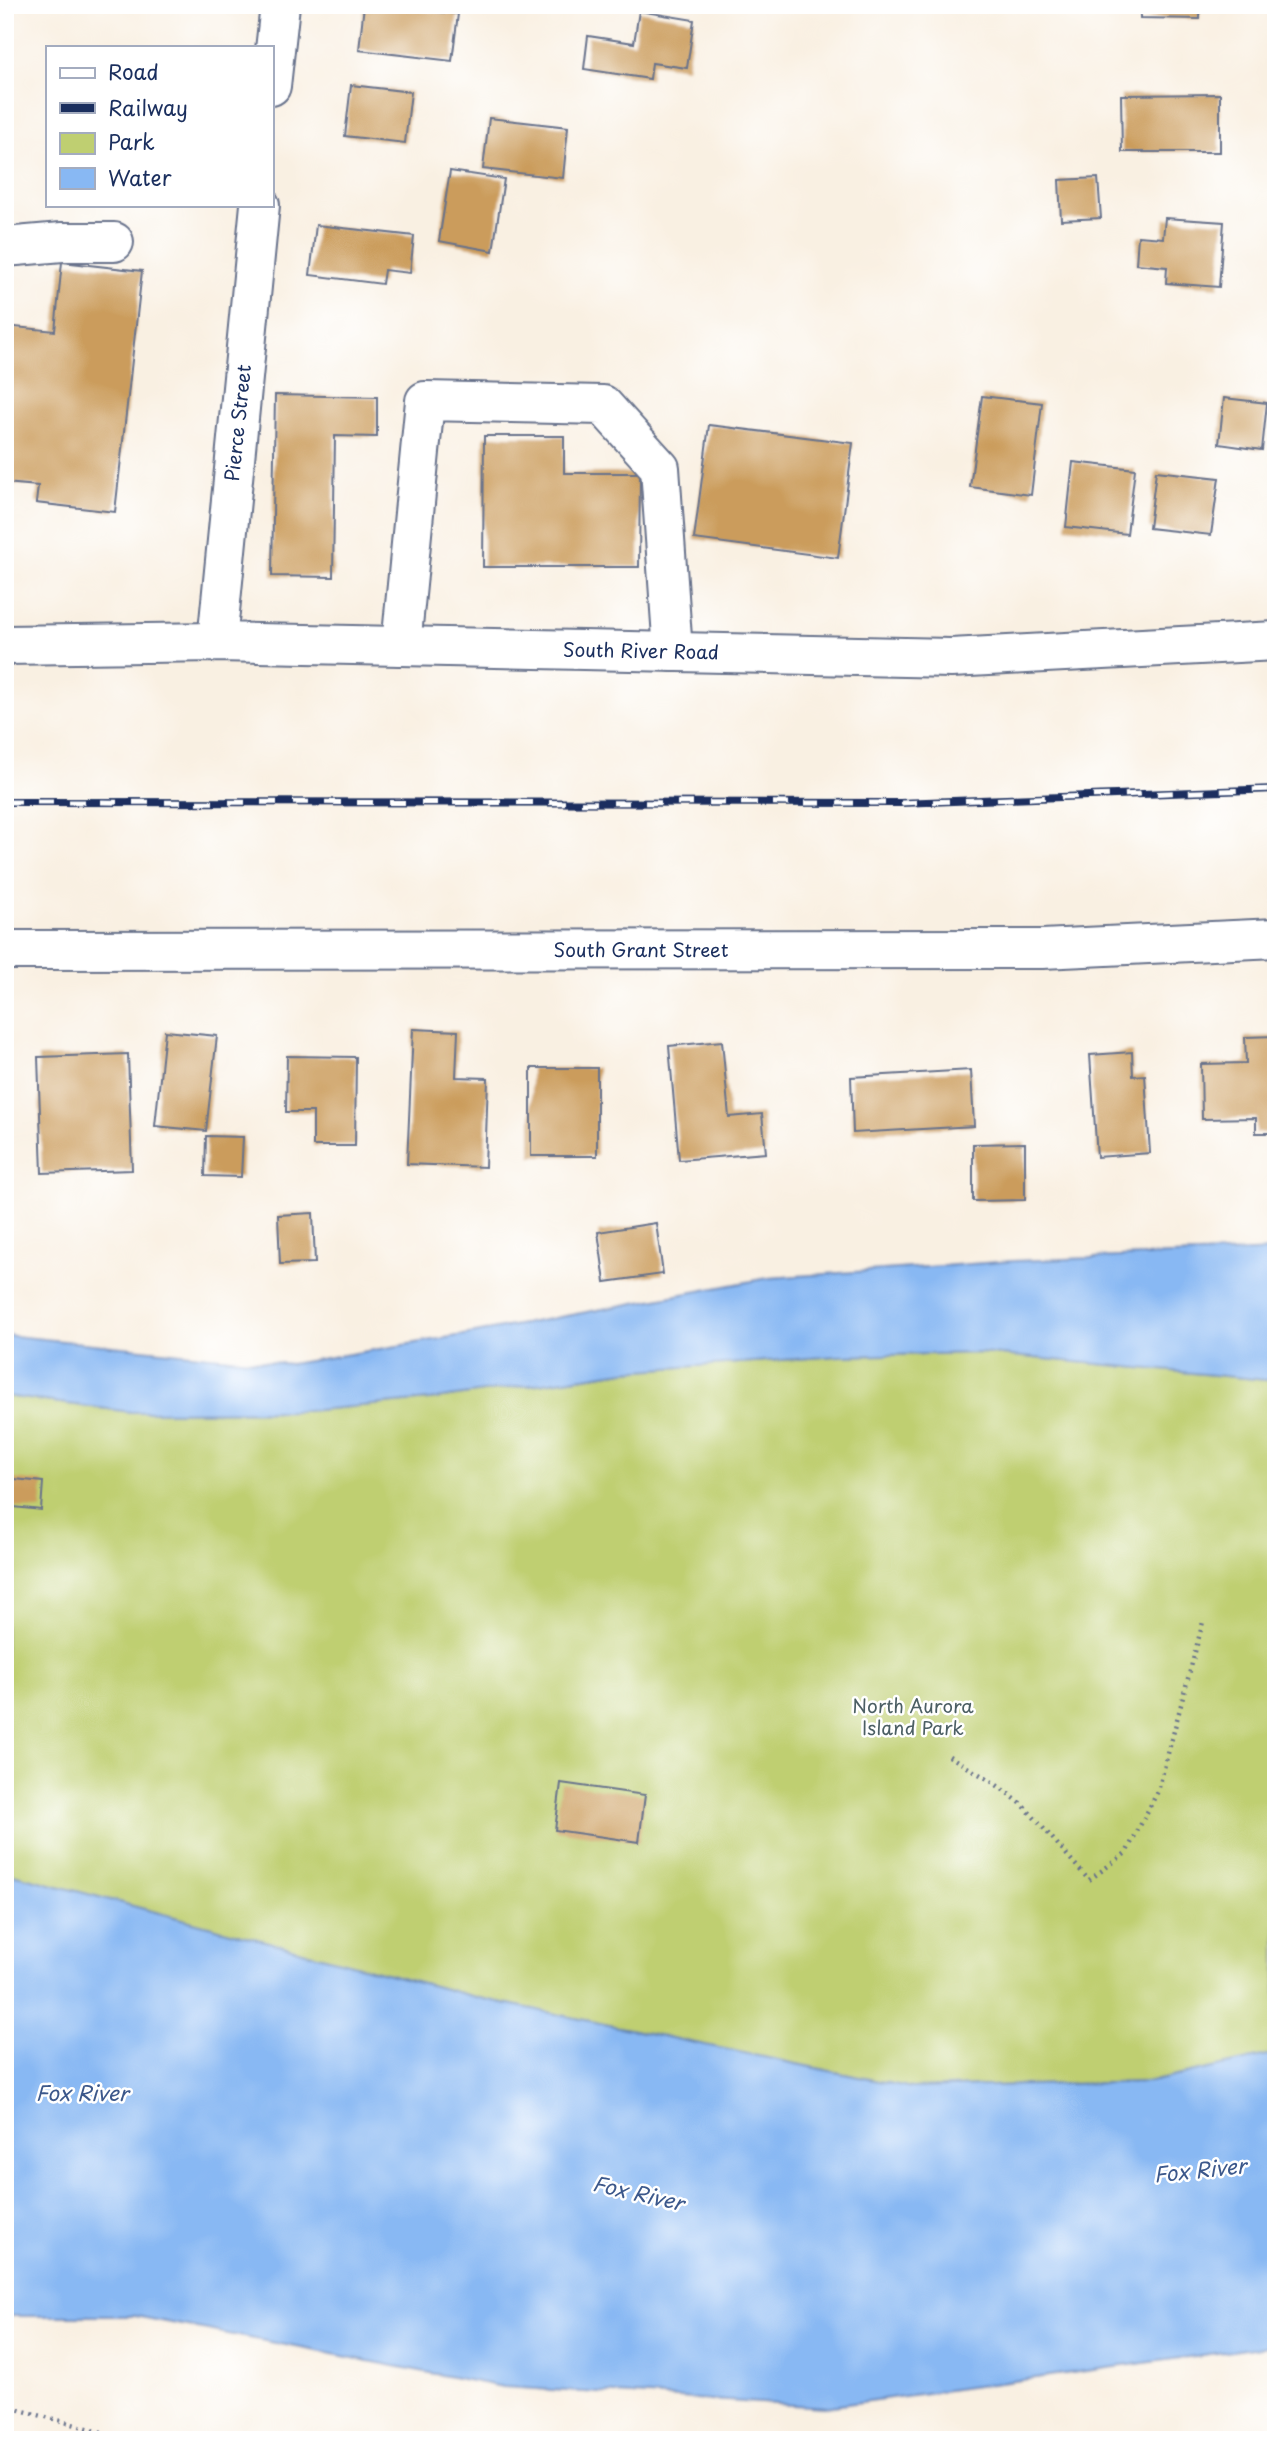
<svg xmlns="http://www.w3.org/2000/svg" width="1281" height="2445" viewBox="0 0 1281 2445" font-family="'Playpen Sans',sans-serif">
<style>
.green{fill:#bfcf71;stroke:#6d7f68;stroke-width:2}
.water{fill:#88b8f3;stroke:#5274a8;stroke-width:2}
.building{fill:#cb9c5b}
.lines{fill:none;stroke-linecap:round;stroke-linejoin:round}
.minor-casing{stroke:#69738c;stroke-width:42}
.major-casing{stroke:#69738c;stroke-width:42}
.path{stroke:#69738c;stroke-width:4.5;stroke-dasharray:2 5;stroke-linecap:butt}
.minor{stroke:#fff;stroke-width:38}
.major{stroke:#fff;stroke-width:38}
.rail-casing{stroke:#1b2f5e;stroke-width:8}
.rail{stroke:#fff;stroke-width:5;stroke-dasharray:16;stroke-linecap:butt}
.labels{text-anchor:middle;stroke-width:5;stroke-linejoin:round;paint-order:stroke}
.street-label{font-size:19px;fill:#1b2f5e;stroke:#fff}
.park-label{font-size:19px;fill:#4c5f64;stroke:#fff}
.water-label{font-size:21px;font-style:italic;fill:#3c588b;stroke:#fff}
</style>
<rect width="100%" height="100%" fill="#fff"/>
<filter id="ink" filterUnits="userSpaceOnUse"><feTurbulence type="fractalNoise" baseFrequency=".0143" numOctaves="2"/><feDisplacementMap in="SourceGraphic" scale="14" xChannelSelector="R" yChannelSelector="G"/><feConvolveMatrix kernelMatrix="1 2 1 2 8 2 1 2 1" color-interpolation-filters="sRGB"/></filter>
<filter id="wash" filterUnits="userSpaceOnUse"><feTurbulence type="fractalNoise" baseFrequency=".00686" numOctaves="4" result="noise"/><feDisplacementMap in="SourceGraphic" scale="28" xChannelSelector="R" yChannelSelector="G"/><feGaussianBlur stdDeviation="1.57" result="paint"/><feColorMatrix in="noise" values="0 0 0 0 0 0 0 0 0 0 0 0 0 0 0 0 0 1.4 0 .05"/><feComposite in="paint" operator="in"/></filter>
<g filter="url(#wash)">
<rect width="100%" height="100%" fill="#f9f0e2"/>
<path class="green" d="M980 1353 1276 1381V2054L1150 2082 912 2088 479 1998 5 1872V1396L131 1412 306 1411 429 1400 625 1371 839 1356Z"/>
<path class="water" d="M1276 1251V1381L980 1353 839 1356 625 1371 429 1400 306 1411 131 1412 5 1396V1335L290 1364 475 1333 768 1278 1013 1261Z
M5 1872 479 1998 912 2088 1150 2082 1276 2054V2345L825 2407 503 2387 135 2316H5Z"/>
<g id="blocks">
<path class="building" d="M364 5 458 14 452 61 359 50Z
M1140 5H1200V19L1140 18Z
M639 11 694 20 687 68 652 63 650 79 584 69 588 36 634 43Z
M351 85 411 92 405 143 345 136Z
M1220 94V152H1122L1121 95Z
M489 118 568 127 563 178 483 169Z
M450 171 504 179 493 251 439 241Z
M1098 178 1101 218 1061 220 1059 180Z
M1165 218 1224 222 1219 287 1166 283 1167 267 1136 264 1138 236 1163 238Z
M316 225 414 236 410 273 384 270 382 284 310 275Z
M62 262 142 271 115 512 36 503 38 486 5 483V326L55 331Z
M275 395 377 397V437L335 436 333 577 272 576Z
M982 396 1042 403 1031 495 970 487Z
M1224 398 1267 403 1262 450 1219 444Z
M709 425 853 443 838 558 694 539Z
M484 436H564V473H640L639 567H483Z
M1073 462 1135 469 1127 534 1066 527Z
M1156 471 1219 478 1211 535 1149 528Z
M413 1029 458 1031 456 1077 488 1078 485 1167 407 1164Z
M165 1031 217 1036 206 1131 155 1126Z
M1276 1036V1133H1256V1118L1202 1119 1201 1064 1246 1063 1245 1037Z
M722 1041 729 1117 762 1114 766 1153 679 1160 669 1046Z
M1132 1052 1133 1076 1145 1075 1150 1153 1097 1157 1090 1055Z
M128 1054 132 1170 42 1173 38 1057Z
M287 1056 356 1057 355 1146H313V1112H286Z
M531 1068H597V1156H531Z
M971 1070 974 1126 853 1133 851 1077Z
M206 1136 243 1137 241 1177 205 1176Z
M1025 1143V1200L973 1201V1144Z
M313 1213 315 1263 280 1264 278 1215Z
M656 1223 663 1274 605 1282 598 1232Z
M5 1478 43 1482 41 1510 5 1506Z
M561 1783 645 1795 639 1842 555 1830Z"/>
</g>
</g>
<g filter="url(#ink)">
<use href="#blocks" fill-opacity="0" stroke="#69738c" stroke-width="2"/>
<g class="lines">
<defs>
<path id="minor" d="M271 86 280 5
M5 247 62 242H114
M217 642 260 205
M401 646 425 401 603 405 660 468 673 652
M5 950 1042 949 1276 938"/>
<path id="major" d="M5 645 217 642 951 658 1276 641"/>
</defs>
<use href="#minor" class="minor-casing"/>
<use href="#major" class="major-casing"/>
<path class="path" d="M949 1756 994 1783 1023 1805 1089 1880 1126 1853 1158 1791 1203 1622
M5 2406 132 2440"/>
<use href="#minor" class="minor"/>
<use href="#major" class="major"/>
<defs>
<path id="rail" d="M5 802 900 803 1276 789"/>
</defs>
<use href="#rail" class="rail-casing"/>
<use href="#rail" class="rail"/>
</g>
</g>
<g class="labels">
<g class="street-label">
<text transform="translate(238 423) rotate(-84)" y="7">Pierce Street</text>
<text transform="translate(641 651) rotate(1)" y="7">South River Road</text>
<text x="641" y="957">South Grant Street</text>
</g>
<g class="park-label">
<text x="913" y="1713">North Aurora<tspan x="913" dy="22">Island Park</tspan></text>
</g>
<g class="water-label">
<text x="82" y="2101">Fox River</text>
<text transform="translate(1200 2171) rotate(-6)" y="7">Fox River</text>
<text transform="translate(638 2194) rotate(13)" y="7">Fox River</text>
</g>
</g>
<rect width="1281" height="2445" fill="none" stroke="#fff" stroke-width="28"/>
<rect x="46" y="46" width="228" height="161" fill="#ffffff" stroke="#a4acbf" stroke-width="2"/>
<rect x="60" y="68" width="35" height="10" fill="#ffffff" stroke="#a4acbf" stroke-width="2"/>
<text x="108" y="80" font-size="21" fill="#1b2f5e">Road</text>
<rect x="60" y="103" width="35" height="10" fill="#1b2f5e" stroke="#a4acbf" stroke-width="2"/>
<text x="108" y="116" font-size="21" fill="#1b2f5e">Railway</text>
<rect x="60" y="133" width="35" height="21" fill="#bfcf71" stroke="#a4acbf" stroke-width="2"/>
<text x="108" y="150" font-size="21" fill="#1b2f5e">Park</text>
<rect x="60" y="168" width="35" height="21" fill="#88b8f3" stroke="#a4acbf" stroke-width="2"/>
<text x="108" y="186" font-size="21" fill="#1b2f5e">Water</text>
</svg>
